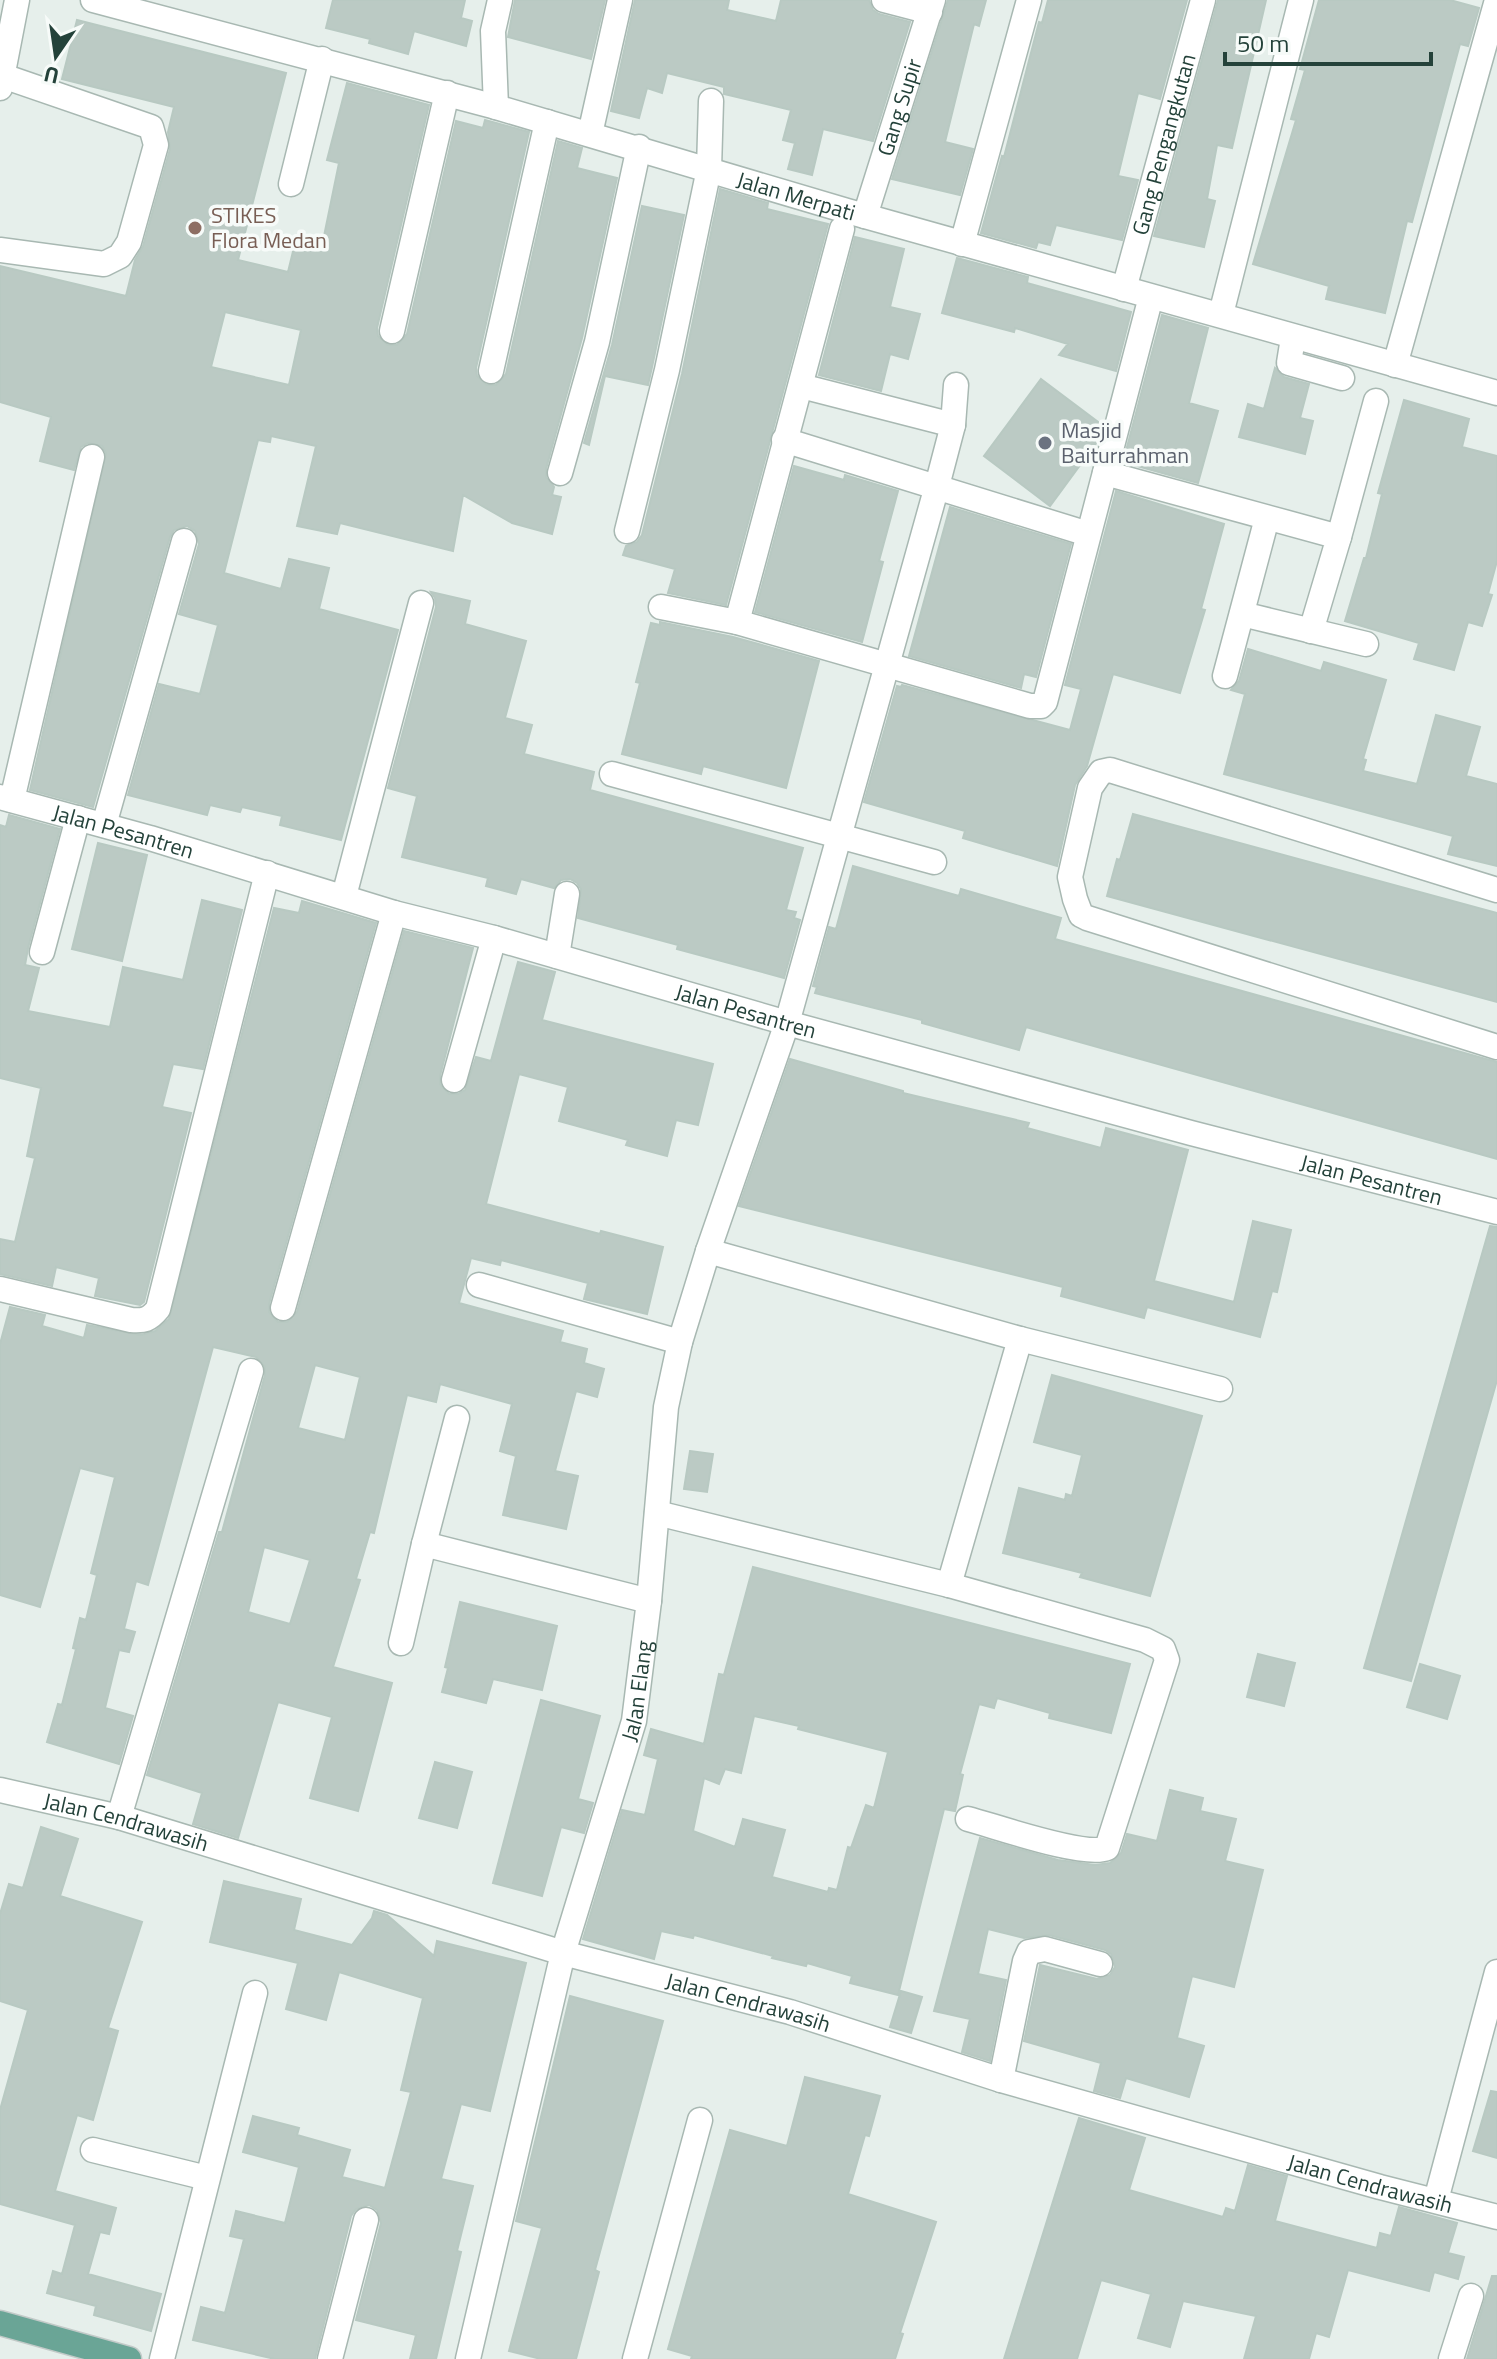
<svg xmlns="http://www.w3.org/2000/svg" width="1497" height="2359" viewBox="0 0 1497 2359" font-family="'Titillium Web',sans-serif">
<style>
.building{fill:#bbcac4;stroke:#b8c9c2;stroke-width:2;fill-rule:evenodd}
.lines{fill:none;stroke-linecap:round;stroke-linejoin:round}
.minor-casing{stroke:#a8b8b2;stroke-width:27}
.major-casing{stroke:#c2cac8;stroke-width:27}
.minor{stroke:#fff;stroke-width:24}
.major{stroke:#6aa596;stroke-width:24}
.education-dot{fill:#8d6e63;stroke:#f7fbf9;stroke-width:3}
.worship-dot{fill:#6b7280;stroke:#f7fbf9;stroke-width:3}
.labels{text-anchor:middle;stroke-width:7;stroke-linejoin:round;paint-order:stroke}
.street-label{font-size:22px;fill:#24423a;stroke:#f7fbf9}
.education-label{font-size:22px;fill:#785e54;stroke:#f7fbf9;text-anchor:start}
.worship-label{font-size:22px;fill:#5b616d;stroke:#f7fbf9;text-anchor:start}
</style>
<rect width="100%" height="100%" fill="#e6efeb"/>
<path class="building" d="M333 0H465L461 18 472 21 466 46 414 31 408 54 369 43 370 39 326 28Z
M515 0H605L591 59 508 37Z
M635 0H729L727 10 776 21 781 0H869L873 10 879 14 910 22 873 141 823 129 812 175 788 169 795 143 783 140 791 110 724 94V87L667 73 662 93 647 88 639 118 611 111Z
M948 0H986L979 26 974 24 945 142 973 149 960 195 892 179Z
M1048 0H1187L1160 99 1138 93 1118 176 1138 180 1122 240 1056 225 1050 245 1038 242 1036 248 981 233 1002 156 1004 157 1039 22 1042 23Z
M1218 0H1266L1232 148 1217 145 1207 199 1215 201 1204 247 1154 236Z
M1319 0H1450L1479 8 1468 46 1460 44 1412 222 1407 221 1385 313 1326 299 1329 286 1253 264 1296 120 1291 119 1305 70 1300 69Z
M77 20 286 73 238 260 288 272 297 235 323 241 339 163 327 160 347 83 429 105 377 328 378 336 388 345H397L407 334 456 121 483 128 485 120 529 132 476 368 477 376 487 385H496L506 374 558 141 582 148 577 168 617 178 582 338 546 469V477L554 487 552 495 561 497 552 534 512 523 463 495 453 551 340 523 337 534 297 526 316 446 271 436 270 442 258 440 224 573 281 589 289 559 329 568 319 609 398 630 341 840 280 825 282 816 242 807 240 812 210 805 207 815 128 795 159 684 200 694 218 625 179 614 199 544 195 531 187 526 174 530 170 537 93 807 30 790 106 453 102 446 88 443 81 447 74 470 40 461 51 417 0 402V266L126 296 135 260 143 246 170 149 168 132 174 107 62 79ZM225 312 301 330 289 385 211 367Z
M720 189 768 203 767 209 828 224 726 605 668 593 675 569 623 555 626 546 637 542 642 535 682 374Z
M642 206 684 215 652 367 648 385 605 376 589 445 584 443 612 345Z
M855 237 904 249 890 307 920 314 908 359 890 354 881 391 819 375Z
M957 258 1028 277 1027 283 1131 312 1116 371 1059 355 1068 344 1015 328 1014 332 942 313Z
M1162 315 1208 328 1189 403 1218 411 1198 483 1123 462Z
M1275 368 1284 377 1309 384 1300 418 1313 421 1305 454 1239 437 1248 404 1264 409Z
M1041 379 1102 425 1097 442 1050 506 984 456Z
M1404 400 1469 419 1462 447 1497 456V561L1488 594 1492 595 1482 626 1468 622 1454 670 1414 659 1419 643 1345 621 1364 558H1366L1382 494 1378 493Z
M794 466 844 480 845 475 898 491 879 561 883 562 862 642 755 612Z
M1116 491 1224 524 1201 609 1205 610 1180 693 1113 674 1087 766 1075 785 1057 866 963 838 965 831 864 802 897 686 901 687 902 685 1070 730 1081 689 1065 685Z
M950 507 1071 544 1036 677 1024 674 1021 688 909 656Z
M431 592 470 601 465 624 526 641 505 718 532 725 524 754 594 772 590 790 803 848 786 910 796 912 794 918 800 920 784 978 677 949 678 945 578 918 581 889 577 883 570 879 561 880 554 888 521 879 516 894 486 886 488 878 402 857 417 796 388 788 436 607 435 598Z
M660 622 733 637 819 661 786 788 703 766 701 774 622 754 640 683 636 682 651 623 660 625Z
M1248 649 1321 671 1324 662 1386 680 1363 759 1366 760 1363 771 1417 784 1436 715 1480 727 1466 776 1497 784V866L1448 854 1453 836 1224 774 1245 694 1231 690 1239 681Z
M1133 814 1497 913V1002L1107 896 1117 859 1120 860Z
M9 815 60 829 28 948 25 965 39 968 28 1011 110 1027 123 967 183 980 202 900 242 910 203 1069 173 1064 162 1107 191 1113 144 1302 140 1305 95 1296 99 1278 56 1267 52 1286 0 1274V1239L15 1242 35 1158 27 1156 41 1088 0 1078V825L6 827Z
M98 843 147 855 122 961 72 949Z
M853 866 959 896 961 889 1061 918 1055 939 1497 1062V1159L1026 1027 1019 1050 922 1023V1020L815 993 817 987 813 986 829 927 836 929Z
M302 901 376 923 269 1304V1312L278 1322H287L297 1312 404 931 473 948 440 1076V1084L449 1094H458L465 1090 476 1057 491 1061 518 962 555 972 542 1020 713 1064 698 1125 676 1120 667 1156 626 1145 628 1140 559 1121 568 1087 519 1074 486 1204 600 1234 601 1231 663 1247 647 1314 584 1299 588 1283 501 1260 500 1265 471 1258 459 1303 563 1331 560 1342 587 1349 584 1363 604 1369 597 1397 576 1391 555 1471 578 1476 566 1529 503 1515 516 1456 500 1451 512 1404 440 1384 436 1402 407 1395 374 1533 370 1532 356 1579 360 1580 333 1667 392 1683 358 1811 310 1798 332 1717 278 1702 238 1838 193 1824 202 1793 147 1775 219 1532H222L265 1375V1367L256 1357 213 1347 148 1585 136 1581 124 1629 135 1632 129 1652 119 1650 105 1708 133 1716 119 1764 47 1742 58 1704 62 1705 76 1649 73 1648 80 1618 86 1620 97 1575 91 1573 115 1477 80 1468 40 1607 0 1595V1344L10 1307 45 1315 42 1326 84 1338 87 1325 141 1335 155 1331 169 1319 274 908 299 913ZM315 1365 360 1377 345 1440 298 1428ZM264 1547 310 1560 290 1624 248 1612Z
M790 1059 903 1091V1093L1029 1123 1027 1128 1101 1148 1106 1128 1188 1150 1154 1281 1234 1302 1253 1221 1291 1230 1277 1292 1272 1291 1260 1337 1147 1307 1144 1318 1061 1296 1063 1287 739 1206Z
M1490 1226 1497 1227V1380L1411 1681 1364 1668Z
M1052 1375 1202 1416 1150 1596 1080 1577 1082 1573 1003 1553 1019 1488 1065 1500 1066 1494 1072 1496 1082 1455 1034 1442Z
M690 1451 713 1454 707 1492 684 1489Z
M753 1567 1130 1664 1111 1733 1049 1718 1050 1713 997 1698 994 1708 979 1704 960 1774 963 1775 955 1811 944 1809 898 1995 850 1983 852 1976 807 1963 806 1966 772 1958 773 1956 694 1935 693 1938 661 1931 654 1959 583 1939 622 1810 645 1815 658 1759 644 1755 651 1729 704 1744 719 1674 724 1675ZM754 1716 799 1726 798 1729 888 1752 874 1808 866 1805 851 1848 848 1847 837 1890 829 1888 828 1892 772 1877 785 1830 743 1819 735 1847 693 1831 704 1778 719 1784 725 1769 741 1773Z
M460 1602 557 1626 542 1690 493 1679 486 1703 442 1692 448 1668 445 1667Z
M1258 1654 1295 1663 1284 1706 1247 1697Z
M1420 1664 1460 1676 1447 1719 1407 1707Z
M541 1700 600 1716 578 1799 593 1803 584 1833 561 1827 542 1896 493 1883Z
M435 1762 472 1772 457 1828 419 1818Z
M1170 1790 1203 1798 1200 1811 1236 1819 1225 1861 1263 1870 1234 1987 1192 1976 1177 2038 1204 2046 1189 2097 1126 2078 1120 2098 1094 2091 1101 2063 1024 2041 1040 1965 1097 1979 1110 1975 1115 1967 1111 1954 1105 1950 1049 1935 1024 1938 988 1929 978 1974 1006 1980 990 2061 962 2052 970 2019 934 2011 980 1838 1058 1860 1095 1865 1110 1863 1121 1853 1127 1834 1157 1841Z
M41 1827 78 1839 60 1896 142 1922 108 2028 118 2031 93 2120 77 2115 55 2191 116 2208 109 2234 100 2232 88 2274 161 2294 151 2331 94 2315 96 2306 47 2293 53 2271 62 2274 75 2225 0 2204V2110L28 2010 0 2001V1914L9 1884 23 1888Z
M224 1881 301 1899 294 1930 352 1945 372 1918 374 1911 387 1915 434 1956 437 1941 526 1963 490 2111 461 2104 441 2179 473 2186 457 2251 461 2252 436 2359H410L416 2335 356 2320 381 2223 377 2210 369 2205 356 2209 351 2216 315 2359H275L193 2340 201 2307 225 2313 244 2239 230 2236 236 2211 285 2223 299 2167 243 2152 253 2116 299 2128 297 2135 350 2150 342 2177 385 2188 411 2092 401 2090 423 1998 339 1972 326 2020 286 2009 298 1963 210 1942Z
M901 1991 922 1997 911 2033 890 2027Z
M570 1996 663 2021 595 2270 599 2272 576 2359H541L509 2351 542 2228 516 2221Z
M805 2077 880 2096 869 2136 865 2135 848 2194 936 2222 900 2333 903 2334 895 2359H691L692 2356 668 2349 730 2130 787 2146Z
M1491 2091 1497 2092V2158L1473 2151Z
M1079 2118 1145 2138 1129 2190 1223 2217 1226 2208 1235 2211 1248 2165 1287 2176 1275 2221 1377 2248 1380 2233 1391 2236 1399 2207 1457 2223 1448 2253 1464 2257 1458 2279 1434 2272 1429 2291 1348 2270 1329 2337 1316 2333 1309 2359H1244L1256 2316 1183 2301 1170 2347 1138 2338 1151 2294 1101 2280 1077 2359H1004Z
M1492 2276H1497V2359H1467Z"/>
<g class="lines">
<defs>
<g id="minor">
<path id="s1" d="M93 0 496 107 847 211 1497 393"/>
<path d="M884 0 930 12"/>
<path d="M0 88 17 0"/>
<path d="M496 107 493 31 500 0"/>
<path d="M590 134 620 0"/>
<path d="M291 184 322 59"/>
<path id="s2" d="M865 216 933 0"/>
<path d="M962 244 1029 0"/>
<path d="M0 250 104 264 120 256 129 242 156 145 151 127 3 76"/>
<path id="s3" d="M1124 289 1203 0"/>
<path d="M1221 314 1301 0"/>
<path d="M392 331 447 93"/>
<path d="M1293 338 1289 363 1342 378"/>
<path d="M1395 365 1497 0"/>
<path d="M491 371 547 122"/>
<path d="M801 386 953 425"/>
<path d="M784 440 1088 534"/>
<path d="M560 473 597 342 639 147"/>
<path d="M1105 473 1339 537 1311 631"/>
<path d="M627 531 667 370 709 169 711 101"/>
<path d="M1339 537 1376 401"/>
<path d="M661 607 737 622 1030 706H1041L1045 702 1148 308"/>
<path d="M1242 614 1366 644"/>
<path d="M737 622 842 229"/>
<path d="M1225 676 1267 518"/>
<path d="M612 774 934 862"/>
<path id="s4" d="M0 797 150 838 394 913 494 938 787 1023 1191 1133 1497 1212"/>
<path d="M12 800 92 457"/>
<path d="M104 825 184 541"/>
<path d="M1497 890 1110 770 1101 772 1090 788 1070 877 1075 899 1081 915 1087 918 1497 1047"/>
<path d="M344 896 421 603"/>
<path d="M42 952 78 818"/>
<path d="M557 956 567 894"/>
<path d="M454 1080 494 938"/>
<path d="M708 1251 1020 1339 1220 1389"/>
<path d="M479 1285 680 1342"/>
<path d="M0 1289 131 1320C144 1321 149 1320 158 1309L267 873"/>
<path d="M283 1308 394 913"/>
<path d="M657 1513 949 1585 1145 1640 1163 1649 1167 1660 1107 1848C1085 1858 995 1826 968 1819"/>
<path d="M424 1544 457 1418"/>
<path d="M949 1585 1020 1339"/>
<path d="M401 1643 424 1544 649 1601"/>
<path id="s5" d="M0 1790 119 1817 563 1953 790 2012 1001 2080 1380 2187 1497 2217"/>
<path d="M119 1817 251 1371"/>
<path d="M1001 2080 1025 1961 1029 1952 1045 1949 1100 1964"/>
<path d="M93 2150 207 2178"/>
<path d="M1436 2200 1497 1972"/>
<path d="M162 2359 255 1993"/>
<path d="M330 2359 366 2220"/>
<path id="s6" d="M468 2359 563 1953 634 1721 649 1601 666 1407 680 1342 708 1251 787 1023 937 486 953 425 956 385"/>
<path d="M635 2359 700 2120"/>
<path d="M1451 2359 1471 2296"/>
</g>
<path id="major" d="M0 2323 129 2359"/>
</defs>
<use href="#minor" class="minor-casing"/>
<use href="#major" class="major-casing"/>
<use href="#minor" class="minor"/>
<use href="#major" class="major"/>
</g>
<circle class="education-dot" cx="195" cy="228" r="8"/>
<circle class="worship-dot" cx="1045" cy="443" r="8"/>
<g class="labels">
<g class="street-label">
<text dy="8" stroke="none"><textPath href="#s2" startOffset="114">Gang Supir</textPath></text>
<text dy="8" stroke="none"><textPath href="#s3" startOffset="150">Gang Pengangkutan</textPath></text>
<text dy="8" stroke="none"><textPath href="#s1" startOffset="730">Jalan Merpati</textPath></text>
<text dy="8" stroke="none"><textPath href="#s4" startOffset="128">Jalan Pesantren</textPath></text>
<text dy="8" stroke="none"><textPath href="#s4" startOffset="776">Jalan Pesantren</textPath></text>
<text dy="8" stroke="none"><textPath href="#s4" startOffset="1424">Jalan Pesantren</textPath></text>
<text dy="8" stroke="none"><textPath href="#s6" startOffset="690">Jalan Elang</textPath></text>
<text dy="8" stroke="none"><textPath href="#s5" startOffset="130">Jalan Cendrawasih</textPath></text>
<text dy="8" stroke="none"><textPath href="#s5" startOffset="778">Jalan Cendrawasih</textPath></text>
<text dy="8" stroke="none"><textPath href="#s5" startOffset="1426">Jalan Cendrawasih</textPath></text>
</g>
<g class="education-label">
<text x="211" y="223">STIKES<tspan x="211" dy="25">Flora Medan</tspan></text>
</g>
<g class="worship-label">
<text x="1061" y="438">Masjid<tspan x="1061" dy="25">Baiturrahman</tspan></text>
</g>
</g>
<g transform="translate(56 56) rotate(193)" stroke="#f7fbf9" stroke-width="6" paint-order="stroke">
<path d="M0-6L14 30L0 20L-14 30Z" fill="#24423a"/>
<text y="-12" font-size="22" font-weight="bold" text-anchor="middle" fill="#24423a">U</text>
</g>
<path d="M1225 52v12h206v-12" fill="none" stroke="#24423a" stroke-width="4"/>
<text x="1237" y="52" font-size="24" fill="#24423a" stroke="#f7fbf9" stroke-width="6" paint-order="stroke">50 m</text>
</svg>
